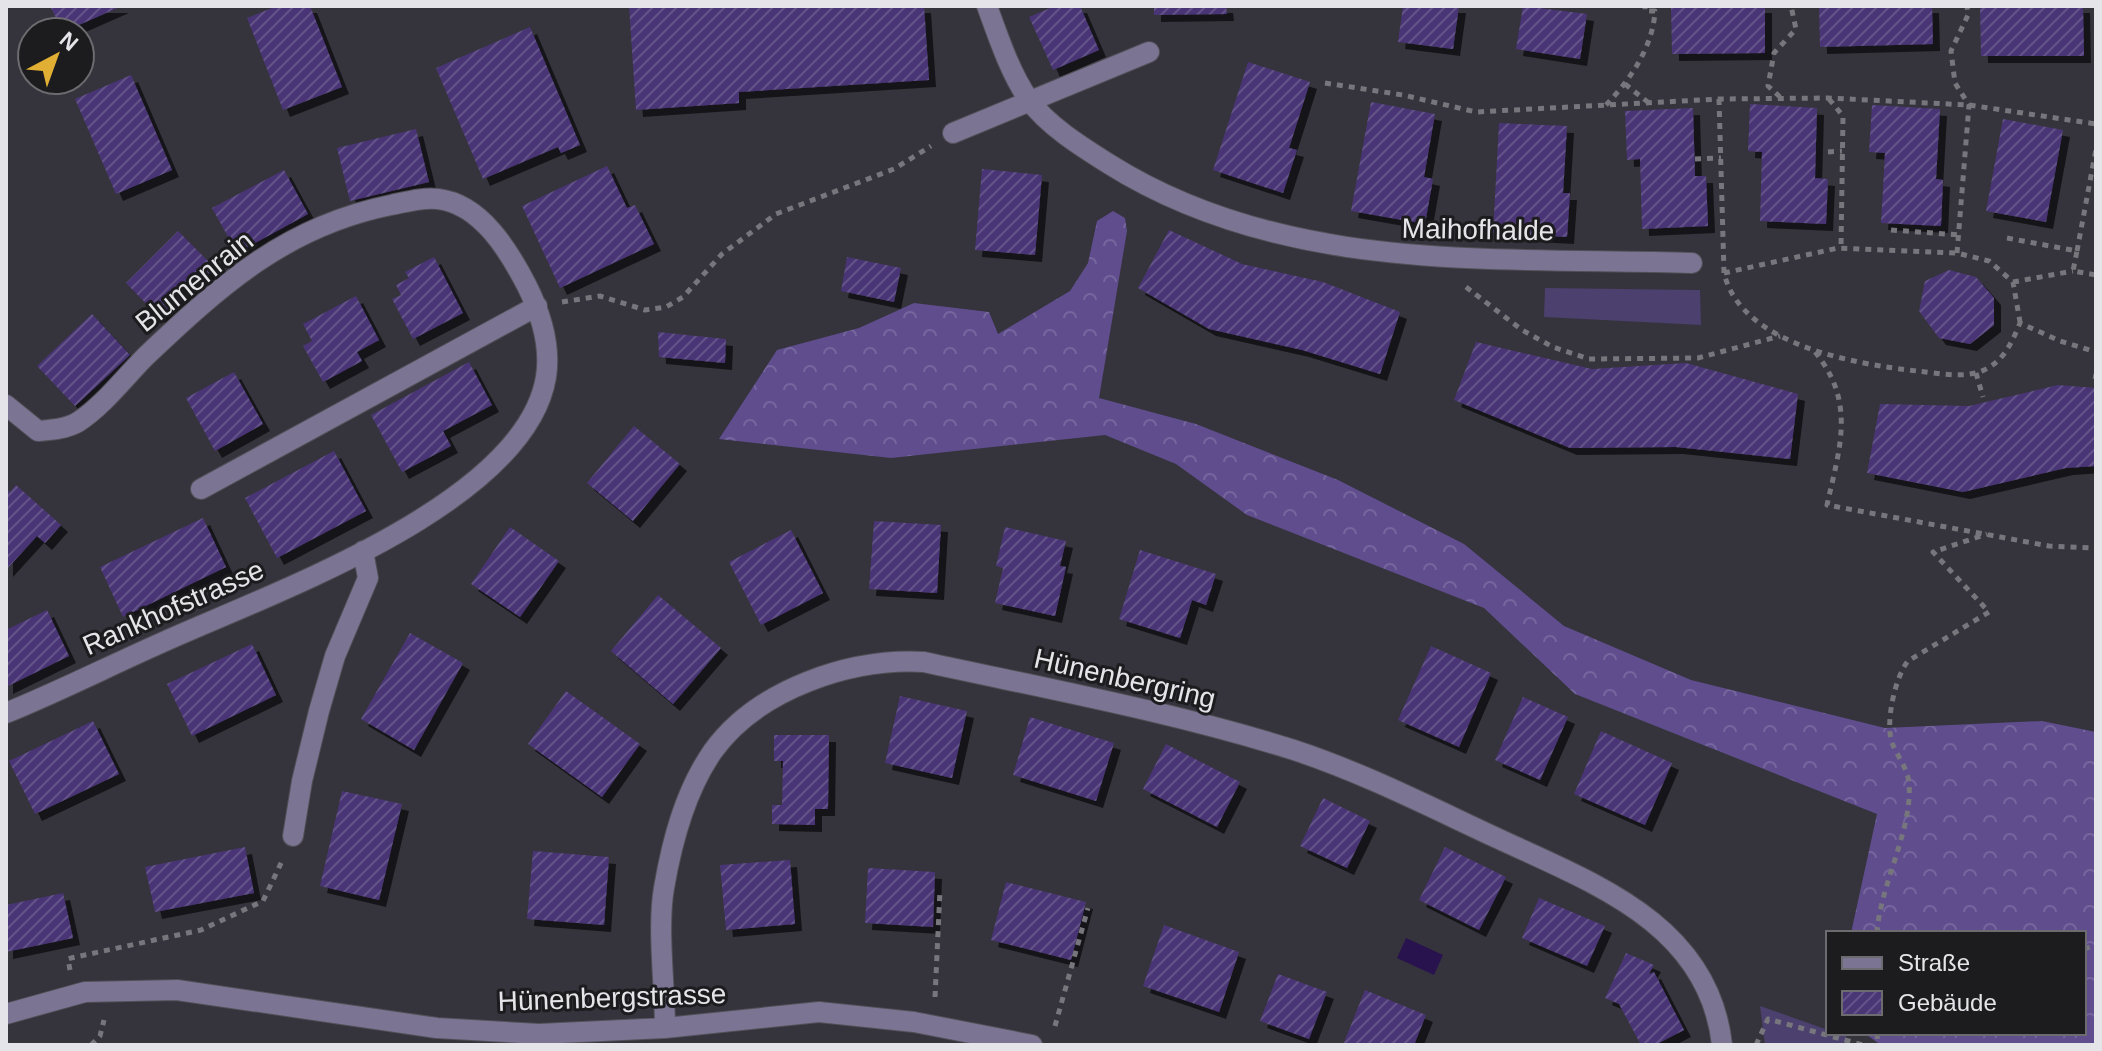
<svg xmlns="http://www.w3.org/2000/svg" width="2102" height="1051" viewBox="0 0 2102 1051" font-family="Arial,sans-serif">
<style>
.forest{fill:url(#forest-crowns)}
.park{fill:#4c406e}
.water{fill:#29134f}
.building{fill:url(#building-hatch);filter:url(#shadow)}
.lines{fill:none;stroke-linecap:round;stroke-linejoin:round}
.minor-casing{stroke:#514f57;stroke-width:22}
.path{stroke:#78767d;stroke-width:5;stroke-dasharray:6 6;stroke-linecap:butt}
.minor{stroke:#7b7492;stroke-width:20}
.labels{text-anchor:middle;stroke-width:6;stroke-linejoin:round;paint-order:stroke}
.street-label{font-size:28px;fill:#e5e4e9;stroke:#1c1c1f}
</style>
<defs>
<pattern id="forest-crowns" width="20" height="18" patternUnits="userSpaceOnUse" patternTransform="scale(2)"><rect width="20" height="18" fill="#5f4d8e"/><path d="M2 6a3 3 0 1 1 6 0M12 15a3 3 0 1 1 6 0" fill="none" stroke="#76669e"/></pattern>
<pattern id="building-hatch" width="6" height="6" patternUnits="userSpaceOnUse" patternTransform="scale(2)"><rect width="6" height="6" fill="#493675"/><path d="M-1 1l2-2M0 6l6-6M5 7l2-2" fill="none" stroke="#635389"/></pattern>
<filter id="shadow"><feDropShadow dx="7" dy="7" stdDeviation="0" flood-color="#0009"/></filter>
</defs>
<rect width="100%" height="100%" fill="#35333b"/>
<path class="forest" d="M1113 211 1125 218 1127 231 1099 398 1196 424 1338 480 1464 544 1564 626 1691 680 1885 728 2042 721 2096 732V1045H1881L1864 1033H2084V933H1851L1877 814 1575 694 1484 608 1247 515 1176 464 1105 435 891 458 719 439 777 350 859 328 914 303 989 312 998 334 1070 291 1088 263 1097 221Z"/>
<path class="park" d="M1545 288 1700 290 1701 325 1544 317Z
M1760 1006 1828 1030V1033L1846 1036 1848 1045H1765Z"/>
<path class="water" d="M1406 938 1443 955 1434 975 1397 958Z"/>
<path class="building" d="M50 6H122L63 32Z
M277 6H310L342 87 283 110 247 18Z
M629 6H924L929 80 739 92V103L636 110Z
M1055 6H1080L1099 50 1053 70 1029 17Z
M1154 6H1226L1227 14 1154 15Z
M1403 6H1459L1453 49 1398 42Z
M1523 6 1587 14 1580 59 1516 49Z
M1671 6H1765V53L1672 54Z
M1819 6H1932L1933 44 1820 47Z
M1980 6H2083L2084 56H1981Z
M530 27 580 145 561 153 558 147 483 179 436 68Z
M1248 62 1310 82 1289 148 1297 150 1283 193 1213 170Z
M131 75 172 170 116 194 75 99Z
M1371 102 1435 114 1424 177 1433 179 1425 224 1351 211Z
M1750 104 1817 108 1815 178 1828 179 1826 224 1760 221 1762 152 1748 151Z
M1872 105 1940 109 1936 179 1943 180 1941 226 1881 223 1885 153 1869 152Z
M1693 108 1695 176H1706L1708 226 1642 229 1640 159 1627 160 1625 111Z
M2003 119 2063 130 2046 222 1986 211Z
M1499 123 1567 126 1563 193H1570L1567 237 1493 233Z
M416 129 429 182 350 201 337 148Z
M607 166 627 208 635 205 654 244 560 288 522 206Z
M982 169 1042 175 1035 255 975 250Z
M284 170 308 214 237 253 212 208Z
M1169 230 1242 264 1323 282 1400 312 1380 374 1302 350 1209 329 1138 288Z
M178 231 215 268 163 321 126 283Z
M434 257 463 313 413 339 392 299 401 295 396 285 409 278 405 272Z
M847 257 901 268 894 302 841 291Z
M1949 270 1976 277 1994 298V325L1970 344 1939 338 1919 311 1925 281Z
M356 296 379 340 357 352 362 361 323 382 303 346 312 341 303 324Z
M92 314 130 355 75 406 37 366Z
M658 332 726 339 725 363 659 357Z
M1476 342 1592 369 1686 363 1798 394 1790 459 1676 447 1570 448 1454 400Z
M469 362 492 405 443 431 451 446 402 472 371 415Z
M234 372 263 424 215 451 186 398Z
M2058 385 2096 388V466L2066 468 1963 492 1867 473 1880 404 1969 406Z
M634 426 680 464 633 521 587 483Z
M334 451 366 511 277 558 245 498Z
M16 485 61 525 45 543 37 536 6 570V489L10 492Z
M203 518 226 567 123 617 100 567Z
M874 521 941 525 937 593 869 589Z
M510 527 559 561 520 617 471 584Z
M1005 527 1066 541 1060 566 1066 567 1055 616 995 603 1003 568 996 566Z
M791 530 823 593 761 625 729 562Z
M1140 550 1216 574 1206 605 1192 600 1180 638 1119 619Z
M658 595 721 648 673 704 611 651Z
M47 610 69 656 6 687V630Z
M410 633 463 663 414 750 361 719Z
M252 644 276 695 192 736 167 684Z
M1431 646 1491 673 1459 747 1398 720Z
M566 691 640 744 602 797 528 744Z
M900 696 967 711 952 778 885 763Z
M1523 697 1568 717 1540 780 1495 760Z
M1030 717 1114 743 1096 801 1013 775Z
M93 721 119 774 35 814 9 761Z
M1601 731 1672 763 1645 825 1574 794Z
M774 735H829L828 809H815V825L772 824V805H782L783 761H774Z
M1166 744 1240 782 1217 827 1143 789Z
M342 791 402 804 379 900 320 886Z
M1323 798 1370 821 1347 868 1300 846Z
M245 847 254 893 155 912 145 867Z
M1445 847 1506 877 1479 930 1419 900Z
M533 851 609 857 604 925 527 919Z
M790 860 795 924 726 930 720 865Z
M868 868 935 872 933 927 865 923Z
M1006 882 1086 902 1071 960 991 940Z
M63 893 73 938 6 952V905Z
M1539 898 1605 926 1587 966 1522 938Z
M1164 925 1239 952 1219 1012 1143 986Z
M1626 953 1654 965 1649 974 1654 972 1684 1030 1655 1045H1641L1619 1004 1605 998Z
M1278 974 1327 992 1309 1039 1260 1021Z
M1365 990 1426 1015 1414 1045H1343Z"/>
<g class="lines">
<defs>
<path id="minor" d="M987 6C998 36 1010 73 1029 100 1048 126 1082 147 1109 164 1284 274 1494 257 1692 263
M953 133 1149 52
M6 405 38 431C51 430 66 429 78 422 103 406 125 377 146 356 221 285 286 226 391 205 406 202 423 197 438 199 481 204 509 251 527 286 541 314 551 345 546 377 525 505 266 595 161 643 109 666 58 692 6 713
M201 489 537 306
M293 836 302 781 319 711 335 656 368 578 363 551
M6 1014 85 992 177 990 437 1028 539 1034 665 1028 819 1012 914 1022 1032 1045
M665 1028C665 987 657 927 664 888 672 841 685 791 713 751 758 689 850 658 924 662 1048 689 1173 712 1294 750 1364 773 1432 808 1499 839 1593 883 1709 924 1722 1045"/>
</defs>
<use href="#minor" class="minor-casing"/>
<path class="path" d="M1325 83 1403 95 1476 112 1719 99 1828 98 1969 105 2096 124
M1625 84 1649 103
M1780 97 1768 86 1774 53 1796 29 1791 6
M1719 99 1724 273C1741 345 1855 364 1917 371 1937 373 1965 379 1984 370 2004 361 2012 342 2020 323L2060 341 2096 352
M1829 99 1843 116 1841 248
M1606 105C1630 80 1653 47 1655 11H1645V6
M1828 152 1842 151
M1695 159 1721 158
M1891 230 1960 235
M2007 238 2077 251 2073 271 2096 275
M2077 251 2096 149
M1957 253 1969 105 1955 83 1951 51 1968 15 1967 6
M1724 273 1838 248 1957 253 1989 261 2013 282 2020 322
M2013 282 2073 271
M1466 287 1522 330 1553 347 1589 359 1698 358 1780 336
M562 302 600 296 645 310 666 307 683 297 722 254 776 214 894 169 931 146
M1815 352C1856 402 1840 447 1827 505L2049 546 2096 548
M1976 373 1983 397
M2095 379 2096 374
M1877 933C1880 885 1913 829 1909 783 1908 770 1897 755 1892 743 1885 723 1895 677 1908 661L1989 612 1933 552 1987 534
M2084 949 2096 945
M70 970 68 959 71 958 201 930 263 901 283 859
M935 997 940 890
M1055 1026 1088 908
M1877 1033 1878 1045
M91 1045 100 1036 104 1020
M1756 1045 1768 1019 1863 1045"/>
<use href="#minor" class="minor"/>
</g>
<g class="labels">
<g class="street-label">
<text transform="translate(1478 229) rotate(1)" y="10">Maihofhalde</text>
<text transform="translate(194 281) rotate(-39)" y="10">Blumenrain</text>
<text transform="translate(173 607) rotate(-24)" y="10">Rankhofstrasse</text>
<text transform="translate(1125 678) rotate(13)" y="10">Hünenbergring</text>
<text transform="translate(612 997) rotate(-2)" y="10">Hünenbergstrasse</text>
</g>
</g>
<rect width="2102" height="1051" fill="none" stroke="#e5e4e9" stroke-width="16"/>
<rect x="1826" y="931" width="260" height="104" fill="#1c1c1f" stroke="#6c6c70" stroke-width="2"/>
<rect x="1842" y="957" width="40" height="12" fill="#7b7492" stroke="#6c6c70" stroke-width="2"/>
<text x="1898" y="971" font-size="24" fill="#e5e4e9">Straße</text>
<rect x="1842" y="991" width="40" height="24" fill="url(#building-hatch)" stroke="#6c6c70" stroke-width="2"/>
<text x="1898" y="1011" font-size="24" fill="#e5e4e9">Gebäude</text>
<g transform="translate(56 56) rotate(41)"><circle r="38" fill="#1c1c1f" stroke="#6c6c70" stroke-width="2"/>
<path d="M0-6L14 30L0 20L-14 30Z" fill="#e1af34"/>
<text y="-12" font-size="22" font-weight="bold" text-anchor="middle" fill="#e5e4e9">N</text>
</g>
</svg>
